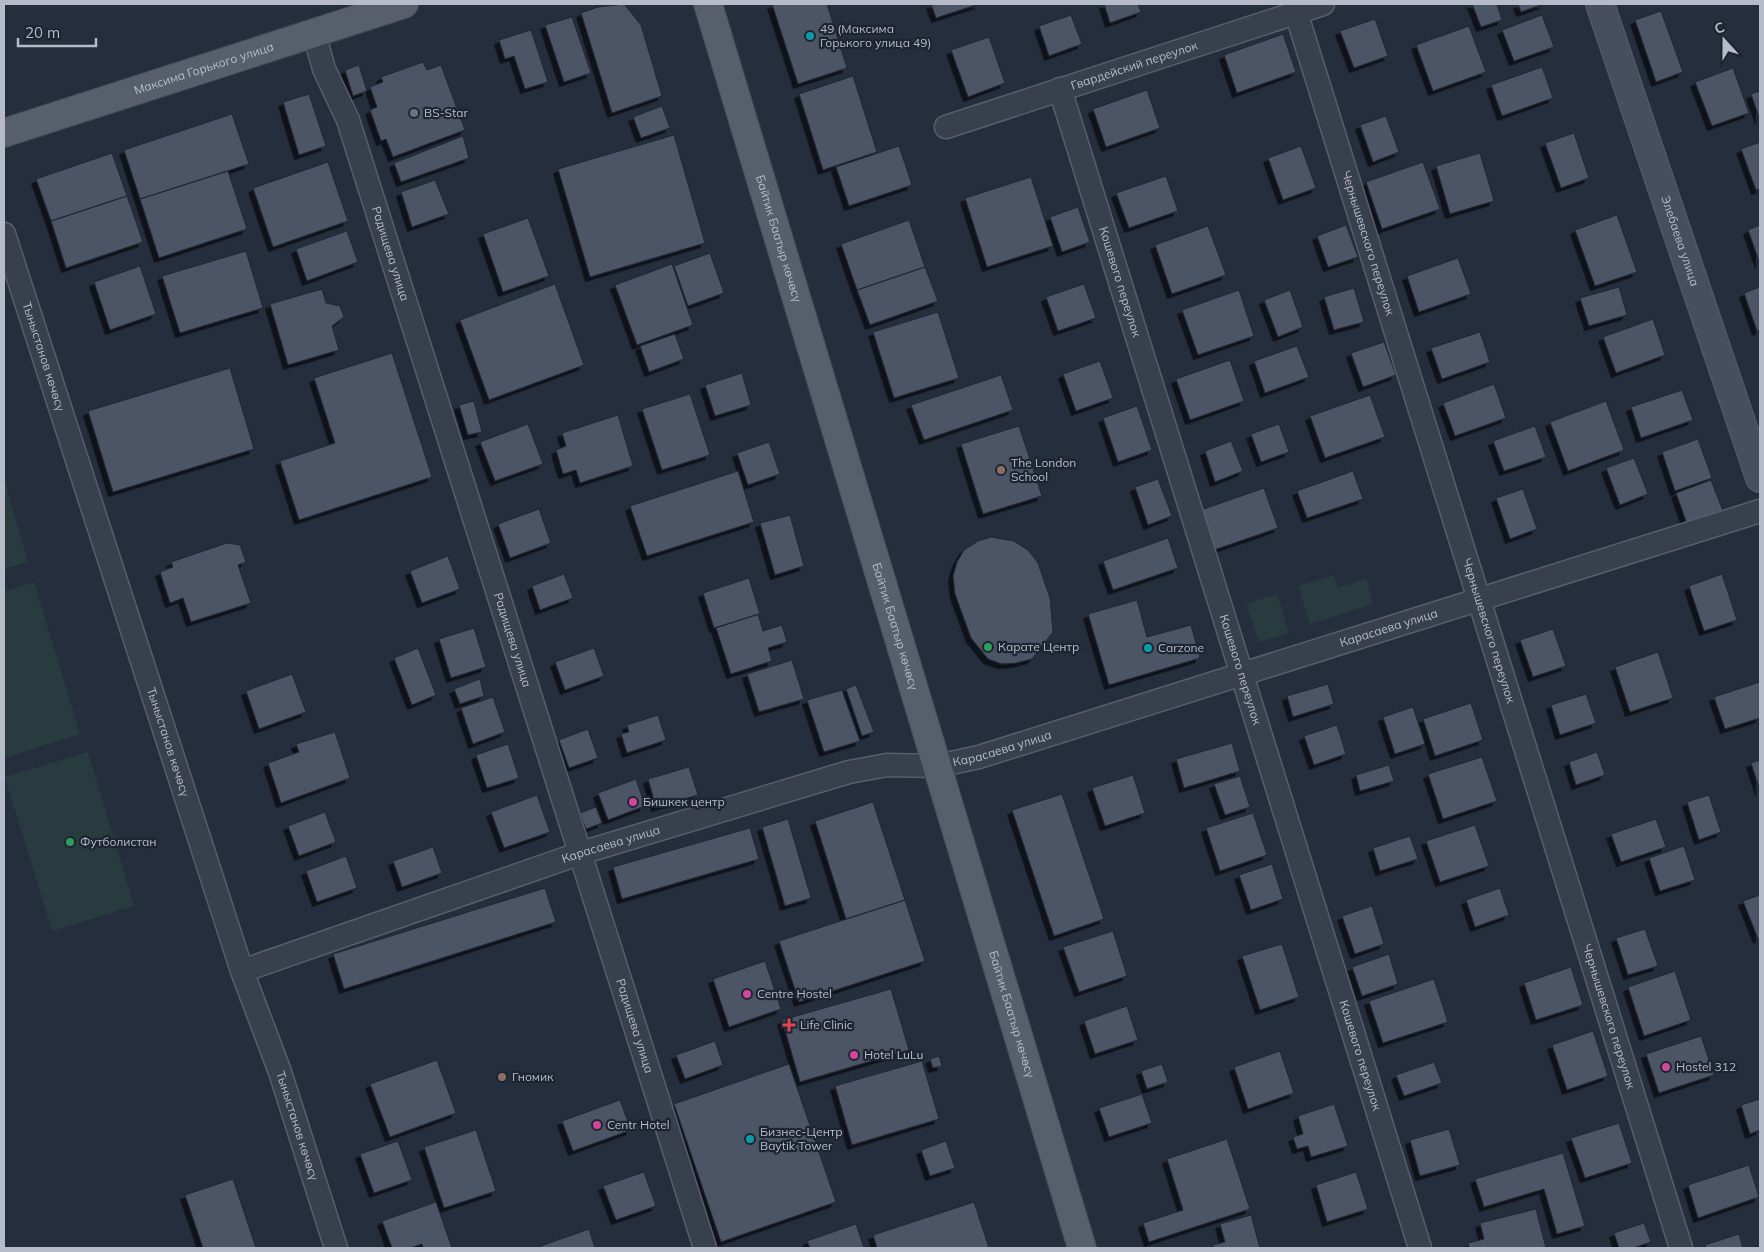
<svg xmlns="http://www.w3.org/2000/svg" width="1764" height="1252" viewBox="0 0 1764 1252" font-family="Mulish,sans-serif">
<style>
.green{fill:#283b3f}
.building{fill:#4c5465;stroke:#202734;filter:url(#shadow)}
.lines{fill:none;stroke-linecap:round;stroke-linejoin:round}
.street-casing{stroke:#575e6b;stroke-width:25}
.secondary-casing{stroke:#575e6b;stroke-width:30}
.primary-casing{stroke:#424956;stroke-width:30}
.street{stroke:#39404d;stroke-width:22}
.secondary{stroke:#474f5f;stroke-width:28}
.primary{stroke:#575f6d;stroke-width:28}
.culture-dot{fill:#0f9aa8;stroke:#1e2532;stroke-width:2}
.worship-dot{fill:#6b7280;stroke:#1e2532;stroke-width:2}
.education-dot{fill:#8d6e63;stroke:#1e2532;stroke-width:2}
.leisure-dot{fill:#2e9e5b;stroke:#1e2532;stroke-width:2}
.hotel-dot{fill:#d1479c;stroke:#1e2532;stroke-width:2}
.health-dot{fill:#e0444e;stroke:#1e2532;stroke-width:2}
.labels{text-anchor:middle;stroke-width:4.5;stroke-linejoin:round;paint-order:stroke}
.poi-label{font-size:12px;fill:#b5bbc8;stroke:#1e2532;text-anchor:start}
.street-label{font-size:12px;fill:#b5bbc8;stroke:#1e2532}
</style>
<defs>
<filter id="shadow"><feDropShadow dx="-4.5" dy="4.5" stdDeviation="0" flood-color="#0009"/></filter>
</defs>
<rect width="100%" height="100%" fill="#252e3d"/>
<path class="green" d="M4 479 28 562 4 569Z
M1334 575 1338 588 1366 579 1373 604 1310 624 1298 586Z
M34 582 80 734 4 758V591Z
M1277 594 1289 633 1259 642 1246 604Z
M88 752 134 906 52 931 5 777Z"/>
<path class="building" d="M624 4 641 25 662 96 612 113 581 13 598 7Z
M772 4H827L847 68 798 84Z
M931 4H979L936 18Z
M1104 4H1138L1141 12 1110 23Z
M1472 4H1497L1502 20 1481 27Z
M1518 4H1544L1521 12Z
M1661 11 1683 72 1656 82 1635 20Z
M1071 15 1082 44 1049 56 1039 26Z
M1542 15 1554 47 1514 61 1502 30Z
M572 17 591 73 564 82 545 25Z
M1375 19 1388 56 1354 68 1340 31Z
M1469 26 1486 72 1433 91 1416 45Z
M531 30 548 82 525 89 514 56 505 59 499 40Z
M1283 34 1296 72 1237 93 1224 55Z
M989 37 1005 83 968 97 951 50Z
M423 62 427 70 441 65 465 130 393 157 386 139 381 141 370 110 377 107 370 87 383 82 381 77Z
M359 65 367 91 353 96 345 70Z
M1542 67 1553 98 1502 116 1491 85Z
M1733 68 1749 113 1712 126 1695 82Z
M853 76 877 152 823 170 799 94Z
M1147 90 1160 128 1106 147 1093 109Z
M1760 91V120L1751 94Z
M309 94 326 146 299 155 283 102Z
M662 106 670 128 641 138 633 117Z
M232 114 249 164 140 199 124 150Z
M1386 116 1399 152 1373 162 1360 125Z
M1574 133 1589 178 1561 188 1545 143Z
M674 135 705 243 590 277 558 169Z
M463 136 469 158 401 182 394 163Z
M1760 142V189L1756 190 1741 149Z
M899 146 912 185 849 206 836 167Z
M1301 146 1316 188 1283 200 1268 158Z
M112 153 127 196 51 221 36 179Z
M1480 153 1494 201 1450 214 1436 166Z
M328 162 348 221 273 247 253 188Z
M1423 162 1440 209 1382 229 1366 182Z
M228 171 247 229 159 258 140 199Z
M1166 176 1178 211 1129 228 1116 193Z
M1031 177 1053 246 987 267 965 198Z
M435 180 449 214 412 227 401 192Z
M127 196 143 242 66 268 51 221Z
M1078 207 1090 242 1062 252 1050 217Z
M1617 215 1637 272 1595 286 1575 230Z
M528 218 549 276 503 292 483 234Z
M909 220 925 267 857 290 841 244Z
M1346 225 1358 257 1328 267 1317 236Z
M1760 225V264L1748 230Z
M1208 226 1226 275 1172 294 1155 245Z
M347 231 358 262 307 281 296 249Z
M246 251 263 308 180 333 162 276Z
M710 253 724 293 688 306 674 266Z
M1458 258 1471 294 1419 312 1407 276Z
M672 264 693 325 637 345 615 285Z
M140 266 156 314 110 330 94 282Z
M925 267 938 301 870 325 857 290Z
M555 284 584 365 489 400 460 320Z
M1084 284 1096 318 1058 331 1046 297Z
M1619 287 1627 315 1589 326 1580 298Z
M1760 287V330L1757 331 1744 293Z
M1354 288 1364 322 1334 330 1324 297Z
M322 289 326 303 340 306 344 317 332 326 339 350 288 365 270 304Z
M1239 290 1254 336 1198 355 1182 310Z
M1290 290 1303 327 1278 337 1264 300Z
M938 312 959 378 894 398 873 332Z
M1653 319 1665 355 1616 373 1603 337Z
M1480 332 1490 362 1442 379 1431 348Z
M675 334 684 359 649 372 640 346Z
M1384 342 1396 375 1363 387 1351 353Z
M1297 346 1309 377 1265 393 1254 361Z
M392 353 432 477 299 520 280 461 335 443 314 378Z
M1230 360 1244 401 1190 420 1176 379Z
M1100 361 1113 398 1076 411 1063 374Z
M230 368 254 449 113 492 88 411Z
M742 373 751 405 715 416 705 385Z
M1001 375 1013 410 924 440 911 405Z
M1494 384 1506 418 1455 436 1443 403Z
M1682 390 1693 420 1641 438 1631 407Z
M690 394 710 455 662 470 642 409Z
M1370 395 1385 437 1325 458 1310 416Z
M474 401 482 432 468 435 459 405Z
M1606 401 1624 450 1568 471 1550 422Z
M1137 406 1152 450 1118 462 1103 418Z
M618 415 633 466 580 483 576 470 563 474 556 450 566 446 562 433Z
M528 424 543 464 495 481 480 442Z
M1279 424 1289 452 1261 462 1251 434Z
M1019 426 1042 496 983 514 961 444Z
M1535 426 1546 457 1504 471 1493 441Z
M1698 439 1712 478 1675 491 1662 452Z
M1231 441 1243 471 1215 482 1205 451Z
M769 442 780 474 748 485 737 453Z
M1634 458 1648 494 1620 505 1606 468Z
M738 471 754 522 647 556 630 506Z
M1353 471 1363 499 1307 518 1297 491Z
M1158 479 1172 516 1148 525 1135 487Z
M1711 480 1723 511 1687 524 1676 493Z
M1264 488 1278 528 1211 551 1198 511Z
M1523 489 1537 529 1510 539 1496 498Z
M539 509 551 543 510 558 498 524Z
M790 515 804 566 775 575 760 523Z
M991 537 1014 541 1028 550 1038 563 1050 598 1053 632 1032 659 1016 663 1002 664 988 659 971 638 955 594 953 576 957 562 964 550 978 541Z
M1168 538 1178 568 1113 590 1103 561Z
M227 543 240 545 246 562 238 565 251 603 191 622 183 598 170 603 160 572 173 567 171 562Z
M448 556 460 589 422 603 410 571Z
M564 574 573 598 540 610 532 586Z
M1722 574 1737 620 1704 631 1689 586Z
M749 578 760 614 714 628 703 593Z
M1137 600 1147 637 1191 625 1200 658 1109 685 1088 614Z
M758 614 763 631 782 625 787 642 768 648 772 661 731 674 716 628Z
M474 628 486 667 451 678 439 639Z
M1553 629 1566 666 1533 677 1520 640Z
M418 648 436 695 412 705 394 658Z
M594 648 604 676 565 690 555 662Z
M1658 652 1673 698 1630 712 1615 667Z
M792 660 804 699 759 712 747 674Z
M292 674 306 712 259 729 246 691Z
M480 679 484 696 460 704 454 689Z
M1760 682V718L1725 729 1714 697Z
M1328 684 1334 704 1293 717 1287 696Z
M856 685 874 732 862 736 846 689Z
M842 690 860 741 824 752 807 700Z
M1586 694 1596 723 1560 735 1551 705Z
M493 697 505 732 473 744 461 708Z
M1471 703 1483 740 1435 756 1423 719Z
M1413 707 1425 744 1395 754 1383 717Z
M658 715 666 740 627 753 621 734 629 732 627 725Z
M1337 725 1346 754 1314 765 1304 736Z
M588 729 598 758 569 768 559 740Z
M335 732 350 778 281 803 268 763 299 752 296 744Z
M1232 743 1240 771 1184 788 1176 759Z
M508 744 519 778 487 788 476 755Z
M1597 752 1605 775 1576 785 1569 762Z
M1482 757 1497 801 1443 819 1428 774Z
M1760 760V791L1751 763Z
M1389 765 1394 781 1360 791 1356 775Z
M689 767 698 795 656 807 648 779Z
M1133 775 1145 813 1105 826 1092 788Z
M1240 776 1250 807 1225 815 1214 784Z
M636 779 645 806 608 820 598 793Z
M1062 794 1104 919 1054 936 1012 810Z
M537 795 550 832 504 848 491 812Z
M1709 795 1721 832 1699 840 1687 802Z
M873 802 905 900 846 919 815 821Z
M596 807 602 823 586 829 580 813Z
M325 812 336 842 299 856 288 826Z
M1253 813 1267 855 1220 871 1206 828Z
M788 819 811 898 785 906 762 827Z
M1656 819 1666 847 1621 862 1611 834Z
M1475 825 1489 866 1440 882 1426 841Z
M750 828 759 859 622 899 613 867Z
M1410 836 1418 859 1380 871 1373 848Z
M1684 846 1695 880 1660 891 1649 858Z
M433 847 442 873 402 887 393 861Z
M346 856 357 888 317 902 306 871Z
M1272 864 1283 899 1251 910 1239 875Z
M545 888 556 922 344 989 333 954Z
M1500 888 1509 915 1475 927 1466 900Z
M1760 895V938L1758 939 1743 901Z
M905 900 925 961 799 1002 779 941Z
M1372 906 1384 944 1355 954 1342 916Z
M1645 929 1658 966 1628 975 1616 938Z
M1113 931 1127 976 1079 992 1063 947Z
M1282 944 1299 997 1260 1010 1242 956Z
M1389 954 1398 984 1362 996 1352 967Z
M765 961 781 1009 729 1027 713 979Z
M1571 967 1583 1005 1536 1020 1524 983Z
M1675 971 1691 1020 1644 1036 1628 987Z
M1434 979 1448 1022 1383 1043 1369 1001Z
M891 989 909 1050 800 1082 782 1020Z
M1127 1006 1138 1040 1095 1054 1084 1021Z
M1593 1031 1608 1076 1567 1090 1552 1045Z
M1701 1036 1714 1075 1659 1093 1646 1054Z
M715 1041 723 1065 685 1079 676 1055Z
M1280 1051 1294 1093 1248 1109 1234 1067Z
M939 1056 942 1066 933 1068 930 1059Z
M437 1060 456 1113 390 1137 370 1084Z
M922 1061 939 1119 852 1145 835 1086Z
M1434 1062 1442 1083 1404 1096 1396 1075Z
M789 1064 836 1202 721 1242 674 1104Z
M1162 1064 1168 1082 1147 1089 1141 1071Z
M1142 1094 1152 1123 1109 1137 1099 1108Z
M1760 1099V1130L1750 1134 1741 1105Z
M620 1100 631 1130 573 1151 562 1121Z
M1334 1104 1348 1146 1311 1157 1308 1146 1297 1149 1293 1137 1303 1134 1298 1116Z
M1619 1123 1632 1163 1585 1178 1571 1138Z
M1449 1129 1460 1165 1420 1176 1410 1140Z
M476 1130 496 1191 444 1208 424 1147Z
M1227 1139 1250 1209 1149 1242 1143 1223 1183 1210 1167 1159Z
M398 1141 412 1180 374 1193 360 1154Z
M946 1141 955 1168 930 1176 921 1150Z
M1563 1153 1585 1226 1557 1234 1544 1189 1484 1207 1475 1179Z
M1749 1165 1759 1197 1698 1218 1688 1185Z
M644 1172 656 1206 616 1220 603 1186Z
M1356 1172 1368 1209 1327 1222 1316 1185Z
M233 1179 256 1248H203L185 1195Z
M436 1202 452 1248H423L422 1244 410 1248H392L382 1221Z
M974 1202 989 1248H877L873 1235Z
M1536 1209 1546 1248H1469L1468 1243 1484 1239 1480 1223Z
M1251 1215 1260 1248H1214L1213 1245 1225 1242 1220 1224Z
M1644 1223 1651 1242 1633 1248H1619L1614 1233Z
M856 1224 864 1248H810L807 1241Z
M589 1229 595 1248H542L541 1246Z
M1739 1234 1743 1248H1706L1705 1245Z"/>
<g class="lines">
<defs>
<g id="street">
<path id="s1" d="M1296 12 1681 1248"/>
<path id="s2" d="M314 33 324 69 348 120 705 1248"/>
<path id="s3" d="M1060 89 1420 1248"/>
<path id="s4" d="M946 127 1323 4"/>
<path id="s5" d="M4 234 242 971 280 1072 336 1248"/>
<path id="s6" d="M242 971 581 853 849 772 887 765 937 766 979 757 1760 511"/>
</g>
<g id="secondary">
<path id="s7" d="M1600 4 1760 478"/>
</g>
<g id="primary">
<path id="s8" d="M708 4 1082 1248"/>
<path id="s9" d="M4 133 404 4"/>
</g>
</defs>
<use href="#street" class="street-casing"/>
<use href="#secondary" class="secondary-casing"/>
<use href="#primary" class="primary-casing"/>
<use href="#street" class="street"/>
<use href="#secondary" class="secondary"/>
<use href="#primary" class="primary"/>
</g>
<g class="culture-dot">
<circle cx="810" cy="36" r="5"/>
<circle cx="1148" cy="648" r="5"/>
<circle cx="750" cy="1139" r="5"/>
</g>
<circle class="worship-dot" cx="414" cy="113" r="5"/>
<g class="education-dot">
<circle cx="1001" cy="470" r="5"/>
<circle cx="502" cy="1077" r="5"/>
</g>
<g class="leisure-dot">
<circle cx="988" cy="647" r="5"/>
<circle cx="70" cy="842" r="5"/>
</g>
<g class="hotel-dot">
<circle cx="633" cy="802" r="5"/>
<circle cx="747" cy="994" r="5"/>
<circle cx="854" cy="1055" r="5"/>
<circle cx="1666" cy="1067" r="5"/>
<circle cx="597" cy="1125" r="5"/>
</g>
<path class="health-dot" d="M786.5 1017.5h5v5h5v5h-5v5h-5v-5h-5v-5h5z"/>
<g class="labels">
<g class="poi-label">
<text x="820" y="33">49 (Максима<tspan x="820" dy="14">Горького улица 49)</tspan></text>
<text x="424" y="117">BS-Star</text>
<text x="1011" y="467">The London<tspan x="1011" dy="14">School</tspan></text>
<text x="998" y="651">Карате Центр</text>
<text x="1158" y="652">Carzone</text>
<text x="643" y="806">Бишкек центр</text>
<text x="80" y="846">Футболистан</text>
<text x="757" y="998">Centre Hostel</text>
<text x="800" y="1029">Life Clinic</text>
<text x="864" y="1059">Hotel LuLu</text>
<text x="1676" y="1071">Hostel 312</text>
<text x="512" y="1081">Гномик</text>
<text x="607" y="1129">Centr Hotel</text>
<text x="760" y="1136">Бизнес-Центр<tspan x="760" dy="14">Baytik Tower</tspan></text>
</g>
<g class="street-label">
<text dy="4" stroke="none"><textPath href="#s4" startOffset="198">Гвардейский переулок</textPath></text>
<text dy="4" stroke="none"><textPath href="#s9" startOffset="210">Максима Горького улица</textPath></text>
<text dy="4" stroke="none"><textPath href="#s8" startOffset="245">Байтик Баатыр көчөсү</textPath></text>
<text dy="4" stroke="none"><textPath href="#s7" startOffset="250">Элебаева улица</textPath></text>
<text dy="4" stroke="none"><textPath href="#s1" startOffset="242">Чернышевского переулок</textPath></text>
<text dy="4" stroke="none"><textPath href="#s2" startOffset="234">Радищева улица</textPath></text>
<text dy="4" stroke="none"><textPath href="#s3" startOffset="202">Кошевого переулок</textPath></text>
<text dy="4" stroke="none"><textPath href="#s5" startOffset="129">Тыныстанов көчөсү</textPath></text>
<text dy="4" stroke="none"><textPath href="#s8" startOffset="650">Байтик Баатыр көчөсү</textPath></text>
<text dy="4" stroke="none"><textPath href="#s6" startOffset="1200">Карасаева улица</textPath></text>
<text dy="4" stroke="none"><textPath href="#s1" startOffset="648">Чернышевского переулок</textPath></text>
<text dy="4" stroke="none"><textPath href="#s2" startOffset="639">Радищева улица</textPath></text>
<text dy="4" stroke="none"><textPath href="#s3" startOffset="608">Кошевого переулок</textPath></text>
<text dy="4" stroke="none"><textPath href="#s5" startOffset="534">Тыныстанов көчөсү</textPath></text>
<text dy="4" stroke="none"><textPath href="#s6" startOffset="795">Карасаева улица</textPath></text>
<text dy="4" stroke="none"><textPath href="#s6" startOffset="390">Карасаева улица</textPath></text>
<text dy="4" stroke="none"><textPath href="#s8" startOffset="1055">Байтик Баатыр көчөсү</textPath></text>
<text dy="4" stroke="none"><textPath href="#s1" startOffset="1052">Чернышевского переулок</textPath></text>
<text dy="4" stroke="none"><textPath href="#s2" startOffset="1044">Радищева улица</textPath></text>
<text dy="4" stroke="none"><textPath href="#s3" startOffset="1012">Кошевого переулок</textPath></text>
<text dy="4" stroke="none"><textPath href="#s5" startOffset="939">Тыныстанов көчөсү</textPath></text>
</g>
</g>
<rect width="1764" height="1252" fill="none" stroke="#b5bbc8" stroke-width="10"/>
<g transform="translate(1724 40) rotate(339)" stroke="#1e2532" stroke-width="4" paint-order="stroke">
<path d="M0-4L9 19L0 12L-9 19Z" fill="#b5bbc8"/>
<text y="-8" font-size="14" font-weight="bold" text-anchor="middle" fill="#b5bbc8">С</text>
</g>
<path d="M18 38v8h78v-8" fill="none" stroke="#b5bbc8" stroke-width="2.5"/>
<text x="25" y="38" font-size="15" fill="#b5bbc8" stroke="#1e2532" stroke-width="4" paint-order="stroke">20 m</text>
</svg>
